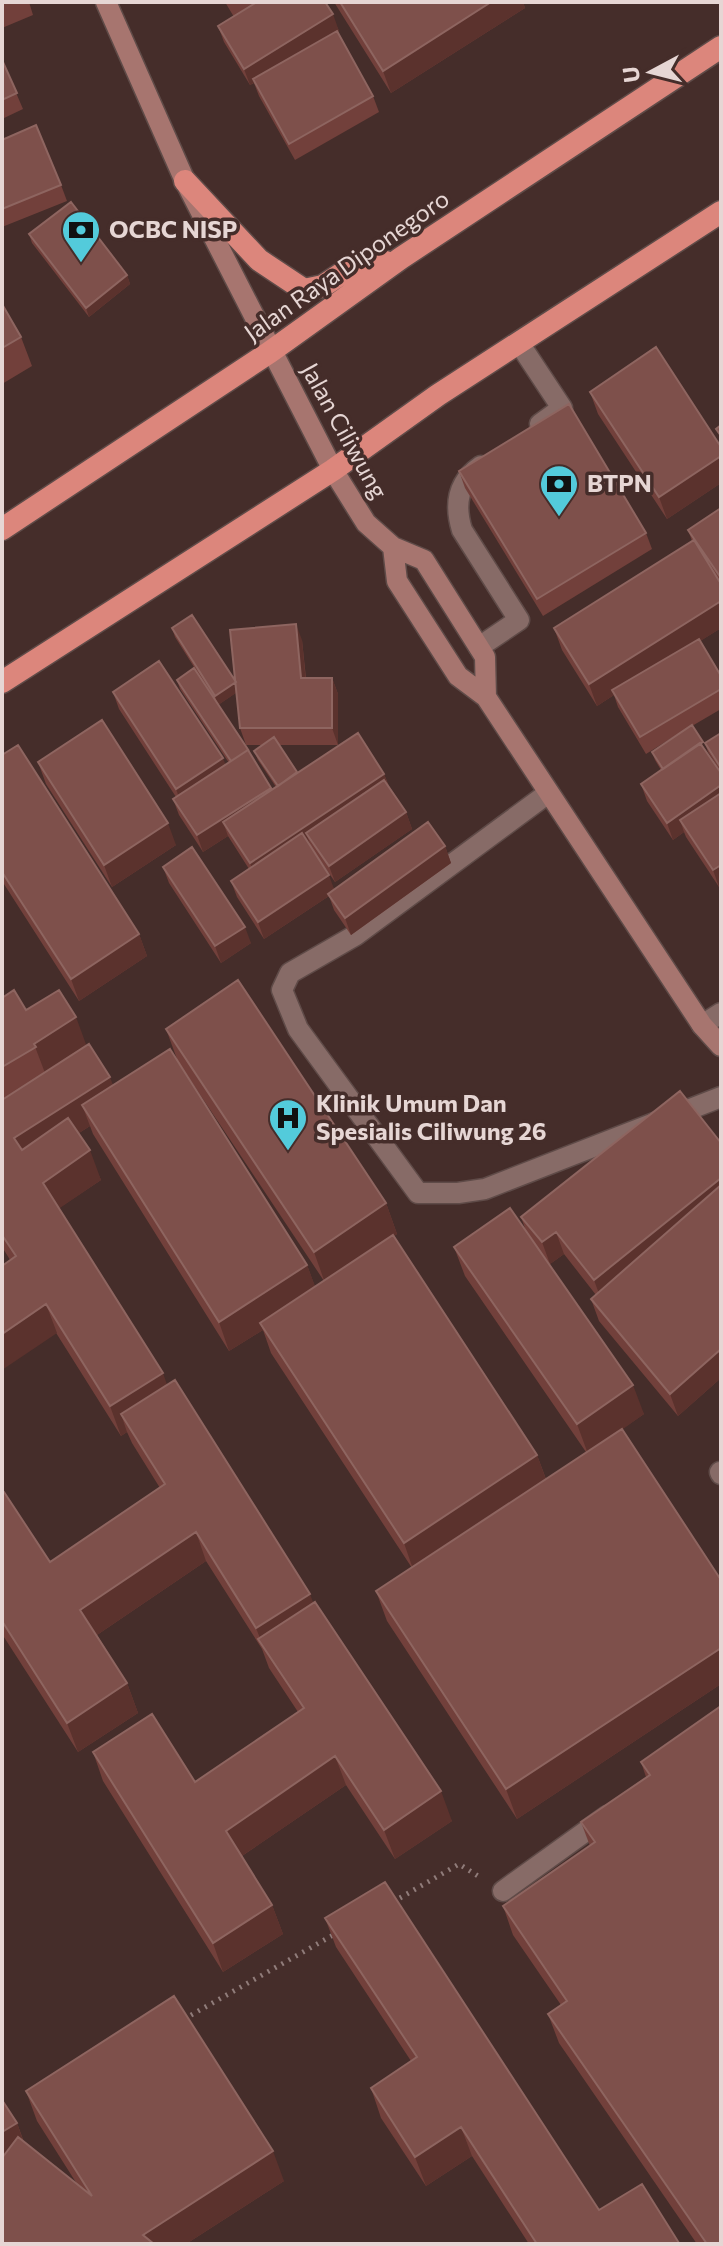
<svg xmlns="http://www.w3.org/2000/svg" width="723" height="2246" viewBox="0 0 723 2246" font-family="Commissioner,sans-serif">
<style>
.lines{fill:none;stroke-linecap:round;stroke-linejoin:round}
.service-casing{stroke:#5f4b48;stroke-width:23}
.minor-casing{stroke:#5f4b48;stroke-width:23}
.secondary-casing{stroke:#5f4b48;stroke-width:23}
.trunk-casing{stroke:#5f4b48;stroke-width:25}
.path{stroke:#907c7a;stroke-width:5;stroke-dasharray:2 6;stroke-linecap:butt}
.service{stroke:#876b67;stroke-width:20}
.minor{stroke:#876b67;stroke-width:20}
.secondary{stroke:#a7756f;stroke-width:20}
.trunk{stroke:#dc867c;stroke-width:22}
.wall{fill:#72403b;fill-rule:evenodd}
.shaded-wall{fill:#5b322d}
.building{fill:#7e504b;stroke:#8e6560;stroke-width:2}
.labels{text-anchor:middle;stroke-width:7;stroke-linejoin:round;paint-order:stroke}
.poi-label{font-size:24px;font-weight:bold;fill:#e6d6d4;stroke:#452d2a;text-anchor:start}
.street-label{font-size:24px;fill:#e6d6d4;stroke:#452d2a}
</style>
<rect width="100%" height="100%" fill="#452d2a"/>
<g class="lines">
<defs>
<path id="service" d="M519 343 562 408 540 424
M479 647 519 620 462 530C454 504 458 482 481 466
M547 794 356 935 290 973 282 990 298 1029 418 1193H458L485 1189 721 1097
M720 1472 721 1474
M503 1891 607 1816"/>
<path id="minor" d="M702 1025 721 1013"/>
<path id="secondary" d="M106 2 185 181 333 470 366 523 393 547 424 560 485 657 486 697
M393 547 397 581 458 676 486 697 702 1025 721 1046"/>
<path id="trunk" d="M185 181 259 260 304 290 323 286 344 272 386 262
M2 529 270 352 401 258 721 47
M2 682 333 470 438 395 721 212"/>
</defs>
<use href="#service" class="service-casing"/>
<use href="#minor" class="minor-casing"/>
<use href="#secondary" class="secondary-casing"/>
<use href="#trunk" class="trunk-casing"/>
<path class="path" d="M393 1902 459 1864 478 1876
M184 2019 335 1934"/>
<use href="#service" class="service"/>
<use href="#minor" class="minor"/>
<use href="#secondary" class="secondary"/>
<use href="#trunk" class="trunk"/>
</g>
<path class="wall" d="M2 2H29L33 15 2 28Z
M225 2H325L339 31 337 32 373 96 379 112 295 160 259 96 254 83 250 85 224 42 218 26 234 17Z
M334 2H523L525 8 391 93Z
M2 60 23 109 2 119Z
M2 140 61 185 67 201 2 227Z
M29 234 127 275 130 284 89 317 32 243Z
M2 304 21 337 32 366 2 384Z
M590 392 721 447V483L667 519 598 414Z
M459 471 646 533 652 549 543 616 465 488Z
M721 508V628L700 641 721 676V709L692 726 706 751 721 773V885L719 887 686 837 684 832 673 840 647 801 641 784 661 770 655 760 652 752 678 734 646 754 618 707 614 695 597 706 562 650 554 628 692 541 688 530Z
M172 628 236 682 302 640 306 678H332L338 694V745H279L297 773 384 774 389 786 406 812 412 829 335 882 313 850 334 889 445 846 451 863 351 935 334 910 329 896 264 939 237 897 231 881 249 869 228 836 203 852 179 815 173 799 176 797 119 709 113 692 226 765 229 763 180 689 177 680 272 790 276 787 258 760 254 751 263 745H246L240 728 237 692 218 705 175 637Z
M721 733V772L708 752 705 743Z
M2 755 139 934 147 956 79 1001 2 881Z
M38 762 176 845 112 887 46 784Z
M163 867 251 943 221 963 169 883Z
M2 998 26 1010 86 1046 113 1085 177 1059 166 1029 386 1203 397 1234 394 1236 537 1455 546 1479 586 1452 465 1276 454 1247 526 1231 521 1217 721 1143V1378L678 1416 599 1321 591 1299 596 1295 564 1254 550 1264 546 1259 644 1414 622 1429 721 1580V1684L517 1819 387 1621 376 1591 412 1568 271 1353 263 1330 229 1351 93 1134 90 1126 79 1133 101 1180 59 1208 167 1385 313 1603 452 1821 395 1859 346 1785 242 1856 272 1905 283 1934 223 1972 103 1781 93 1752 195 1782 298 1712 269 1668 262 1649 206 1561 97 1635 127 1683 138 1713 78 1752 2 1634V1493L50 1562 160 1488 132 1443 127 1432 121 1436 2 1247ZM181 1066 324 1281 315 1287 307 1265Z
M721 1706V2244H697L559 2043 548 2014 561 2005 513 1935 503 1906 590 1846 581 1822 646 1777 641 1762Z
M325 1918 599 2210 679 2244H529L472 2156 426 2186 381 2118 371 2088 411 2061 336 1947Z
M26 2091 284 2181 186 2244H2V2100L17 2123 24 2142 77 2184 37 2121Z"/>
<path class="shaded-wall" d="M491 2H523L525 8 391 93 383 71Z
M333 14 339 31 250 85 244 69Z
M127 275 130 284 89 317 86 308Z
M721 456V483L667 519 659 497Z
M721 601V628L615 695 612 690 614 695 597 706 589 684Z
M296 624 302 640 307 694 301 678Z
M332 678 338 694V745L332 728Z
M236 682 239 691 218 705 215 696Z
M223 758 229 774 182 806 176 789Z
M384 774 390 791 306 833 310 844 256 880 250 863Z
M721 785V806L680 820 684 832 673 840 667 823Z
M271 788 277 804 223 822 228 836 203 852 197 835Z
M406 812 412 829 335 882 329 866Z
M168 823 176 845 112 887 104 865Z
M445 846 451 863 351 935 345 918Z
M721 865V885L719 887 713 870Z
M329 875 335 892 264 939 258 922Z
M245 927 251 943 221 963 215 946Z
M139 934 147 956 79 1001 71 979Z
M76 1017 87 1047 45 1073 34 1044Z
M110 1077 121 1107 82 1105 90 1126 25 1167 14 1138Z
M90 1150 101 1180 54 1212 43 1183Z
M721 1178V1206L602 1302 594 1280Z
M386 1203 397 1234 325 1283 314 1252Z
M556 1232 564 1254 550 1264 542 1242Z
M307 1265 318 1294 260 1323 263 1330 229 1351 219 1322Z
M46 1304 57 1333 2 1370V1334Z
M721 1349V1378L678 1416 670 1394Z
M163 1373 173 1402 121 1414 127 1432 121 1436 110 1406Z
M633 1385 644 1414 588 1454 577 1424Z
M537 1455 548 1485 414 1572 404 1543Z
M196 1532 206 1561 91 1639 80 1610Z
M310 1594 321 1623 263 1646 256 1628Z
M721 1648V1684L517 1819 506 1789Z
M127 1683 138 1713 78 1752 67 1723Z
M335 1756 346 1785 236 1860 226 1831Z
M441 1791 452 1821 395 1859 384 1830Z
M272 1905 283 1934 223 1972 213 1943Z
M17 2123 27 2152 2 2169V2132Z
M461 2127 472 2156 426 2186 415 2157Z
M273 2151 284 2181 186 2244H146L143 2235Z"/>
<path class="building" d="M257 2H325L333 14 244 69 218 26Z
M340 2H491L383 71Z
M337 31 373 96 289 144 253 79Z
M2 60 17 93 2 100Z
M36 125 61 185 2 209V140Z
M71 202 127 275 86 308 29 234Z
M2 304 21 337 2 348Z
M656 347 721 447V456L659 497 590 392Z
M569 404 646 533 537 599 459 471Z
M721 425V436L716 429Z
M721 508V578L688 530Z
M694 540 721 584V601L589 684 554 628Z
M192 615 236 682 215 696 172 628Z
M296 624 301 678H332V728H240L230 630Z
M699 639 721 676V689L640 737 612 690Z
M159 661 223 758 176 789 113 692Z
M194 668 249 751 248 750 231 761 177 680Z
M102 720 168 823 104 865 38 762Z
M692 725 703 742 663 769 652 752Z
M358 733 384 774 250 863 223 822Z
M721 733V768L705 743Z
M274 737 297 772 278 786 254 751Z
M700 743 721 773V785L667 823 641 784Z
M18 745 139 934 71 979 2 872V755Z
M248 750 271 788 197 835 173 799Z
M384 780 406 812 329 866 306 833Z
M721 793V865L713 870 680 820Z
M428 822 445 846 345 918 328 894Z
M302 833 329 875 258 922 231 881Z
M192 847 245 927 215 946 163 867Z
M238 980 386 1203 314 1252 166 1029Z
M14 990 26 1010 59 990 76 1017 34 1044 36 1047 2 1067V998Z
M89 1044 110 1077 14 1138 22 1150 68 1118 90 1150 43 1183 163 1373 110 1406 46 1304 2 1334V1266L16 1256 2 1235V1100Z
M170 1049 307 1265 219 1322 82 1105Z
M680 1091 721 1143V1178L594 1280 556 1232 542 1242 521 1217Z
M721 1185V1349L670 1394 591 1299Z
M510 1208 633 1385 577 1424 454 1247Z
M393 1235 537 1455 404 1543 260 1323Z
M175 1380 310 1594 256 1628 196 1532 80 1610 127 1683 67 1723 2 1621V1493L4 1492 50 1562 165 1484 121 1414Z
M622 1429 721 1580V1648L506 1789 376 1591Z
M315 1602 441 1791 384 1830 335 1756 226 1831 272 1905 213 1943 93 1752 152 1714 195 1782 304 1708 258 1639Z
M721 1706V2244H707L548 2014 567 2001 503 1906 595 1842 581 1822 650 1775 641 1762Z
M385 1882 599 2210 642 2184 679 2243 677 2244H537L461 2127 415 2157 371 2088 417 2057 325 1918Z
M174 1996 273 2151 143 2235 154 2244H5L2 2242V2158L18 2137 92 2196 26 2091Z
M2 2100 17 2123 2 2132Z"/>
<defs>
<symbol id="bank-pin" viewBox="-11 -11 22 30"><path d="M0 17L-7.5 6A9.5 9.5 0 1 1 7.5 6Z" fill="#53cbdb" stroke="#452d2a"/><path d="M-6-4H6V4H-6ZM0-2.3a2.3 2.3 0 1 0 0 4.6a2.3 2.3 0 1 0 0-4.6Z" fill="#111"/></symbol>
<symbol id="hospital-pin" viewBox="-11 -11 22 30"><path d="M0 17L-7.5 6A9.5 9.5 0 1 1 7.5 6Z" fill="#53cbdb" stroke="#452d2a"/><path d="M-5-5h3v3.5h4V-5h3V5h-3V1.5h-4V5h-3Z" fill="#111"/></symbol>
</defs>
<g fill-rule="evenodd">
<use href="#bank-pin" x="59" y="208" width="44" height="60"/>
<use href="#bank-pin" x="537" y="462" width="44" height="60"/>
<use href="#hospital-pin" x="266" y="1096" width="44" height="60"/>
</g>
<g class="labels">
<g class="poi-label">
<text x="109" y="238">OCBC NISP</text>
<text x="587" y="492">BTPN</text>
<text x="316" y="1112">Klinik Umum Dan<tspan x="316" dy="28">Spesialis Ciliwung 26</tspan></text>
</g>
<g class="street-label">
<text transform="translate(347 266) rotate(-35)" y="8">Jalan Raya Diponegoro</text>
<text transform="translate(344 431) rotate(61)" y="8">Jalan Ciliwung</text>
</g>
</g>
<rect width="723" height="2246" fill="none" stroke="#e6d6d4" stroke-width="8"/>
<g transform="translate(651 72) rotate(263)" stroke="#452d2a" stroke-width="6" paint-order="stroke">
<path d="M0-6L14 30L0 20L-14 30Z" fill="#e6d6d4"/>
<text y="-12" font-size="22" font-weight="bold" text-anchor="middle" fill="#e6d6d4">U</text>
</g>
</svg>
